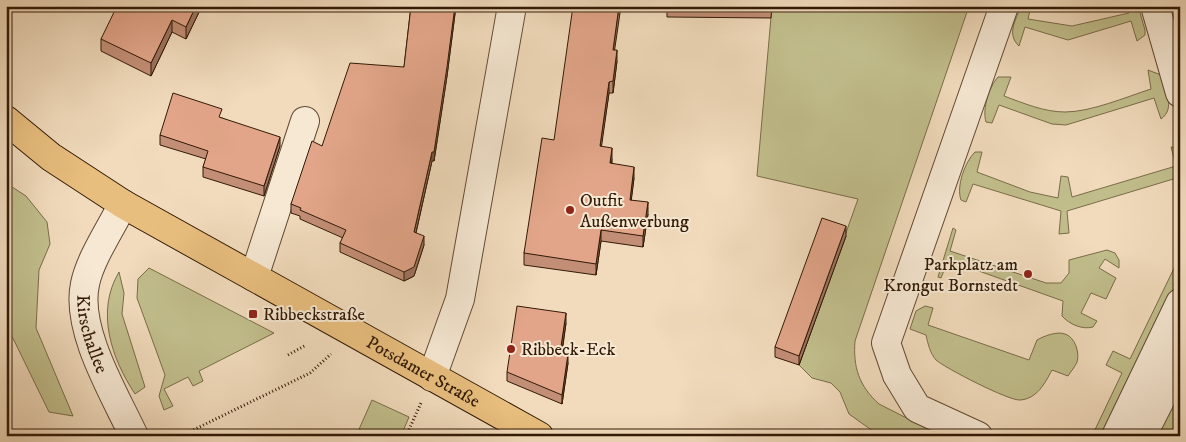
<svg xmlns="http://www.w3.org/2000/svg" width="1186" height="442" viewBox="0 0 1186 442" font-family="'IM FELL DW Pica',serif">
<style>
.green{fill:#c1be8c;stroke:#7a6c49}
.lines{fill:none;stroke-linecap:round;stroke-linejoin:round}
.minor-casing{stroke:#624a34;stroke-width:30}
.major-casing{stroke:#321a06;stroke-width:30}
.path{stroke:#321a06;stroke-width:3;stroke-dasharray:1 2.5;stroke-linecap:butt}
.minor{stroke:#f6e8d3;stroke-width:28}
.major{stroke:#e8be7e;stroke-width:28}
.wall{fill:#c28e76;stroke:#321a06}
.shaded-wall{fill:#9e7460;stroke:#321a06}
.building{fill:#e2a589;stroke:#321a06}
.poi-dot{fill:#8f2418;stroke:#f6e8d3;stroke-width:2}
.labels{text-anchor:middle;stroke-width:4;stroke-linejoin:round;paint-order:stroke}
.poi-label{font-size:18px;fill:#321a06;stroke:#f6e8d3;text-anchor:start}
.street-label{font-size:18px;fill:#321a06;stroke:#f6e8d3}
</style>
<rect width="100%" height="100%" fill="#f1dbbc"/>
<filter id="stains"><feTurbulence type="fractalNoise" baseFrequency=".004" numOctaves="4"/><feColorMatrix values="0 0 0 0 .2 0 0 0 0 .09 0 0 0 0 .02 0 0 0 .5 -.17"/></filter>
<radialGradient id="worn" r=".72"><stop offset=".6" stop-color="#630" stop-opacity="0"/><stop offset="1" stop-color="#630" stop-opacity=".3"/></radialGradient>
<path class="green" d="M772 6H969L855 341C853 367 859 386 879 404L942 436H885L870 429 849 414 840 392 831 383 812 378 799 365 858 199 757 176Z
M1021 6H1031L1028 19 1072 26 1129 13 1128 6H1138L1145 30V35L1137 41 1131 21 1068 40 1025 27 1019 46C1006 34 1016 20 1021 6Z
M1148 70 1161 75C1165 90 1176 108 1161 119L1154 98 1066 125 1052 124 999 105 992 123 986 122C982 109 989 87 998 77H1011L1004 96C1023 103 1044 112 1065 112 1091 112 1126 97 1151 89Z
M1171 147 1180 148V177L1067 211 1069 233 1059 234 1061 211 973 184 966 202 961 200C956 186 965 162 975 152H982L977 172 1030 192 1058 198 1061 176 1068 177 1072 197 1176 166Z
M6 183 26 196 47 222 50 244 39 270 36 328 73 416 49 412 6 324Z
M953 228 956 230 950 251 1046 283H1061L1069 273V260L1107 250 1115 253 1119 260V268L1105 259 1099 268 1116 278 1106 299 1091 293 1081 313 1097 321 1093 327C1082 330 1069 324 1062 316L1063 301 948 260 941 278 938 277Z
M1180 256V286L1108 436H1092L1122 373 1106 365 1113 351 1130 359Z
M149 268 274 333 199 371 203 381 193 386 188 377 164 389 173 406 164 410 159 396 165 375 137 298 138 279Z
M119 272 124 293 122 314 145 387 135 394C112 359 95 312 119 272Z
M925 306 933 308 928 325 1029 360 1037 340C1044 336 1057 331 1065 334 1075 337 1080 353 1077 362 1075 367 1071 371 1068 376L1052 370C1045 383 1037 399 1020 400 1009 401 945 368 936 360 930 353 928 344 926 335L910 329 916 311Z
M1180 385V436H1154Z
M372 400 409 417 401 436H356Z"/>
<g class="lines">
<defs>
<g id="minor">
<path d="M1155 6 1180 93"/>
<path id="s1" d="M123 204C111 228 90 259 85 284 75 330 115 395 134 436"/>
<path d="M254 277 305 121"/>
<path d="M432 377 460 299 512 6"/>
<path d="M978 436 917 408 897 375 886 343 1004 6"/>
<path d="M1116 436 1180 303"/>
<path d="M1142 436 1180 361"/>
</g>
<g id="major">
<path id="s2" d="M6 120 51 157 123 204 539 436"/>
</g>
</defs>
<use href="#minor" class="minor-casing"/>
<use href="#major" class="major-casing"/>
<path class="path" d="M288 355 306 345
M181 436 310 373 331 354
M406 436 421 403
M795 436 797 431 807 436"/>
<use href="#minor" class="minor"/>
<use href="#major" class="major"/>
</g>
<path class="wall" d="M202 6 186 39 172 32 151 76 101 51V39Z
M411 6H456L447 76 434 161H432L416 233 424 245 414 276 404 281 340 252V243L343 238 300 219V216L291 213V204L322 146 404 67Z
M667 6H772L771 18 667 17Z
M617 61 613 93H609L601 146 612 159V163L634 178 631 200 648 214 643 247 601 241 596 275 524 265V253L554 140Z
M222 118 280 146 264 196 203 177V167L206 159 160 145V135Z
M846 236 799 365 775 357V347Z
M566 323 562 353 568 363 562 404 507 381V372Z"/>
<path class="shaded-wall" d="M196 6H202L186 39V27Z
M455 6H456L447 76 434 161V152Z
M619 6H621L613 61V50Z
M172 20V32L151 76V63Z
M617 50V61L613 93V81Z
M609 82V93L600 157V146Z
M280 137V146L264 196V186Z
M612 148V159L610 174V163Z
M432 152V161L414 241V232Z
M634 167V178L630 211V200Z
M648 202V214L643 247V236Z
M846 226V236L799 365V356Z
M601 230V241L596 275V264Z
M424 236V245L414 276 404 281V272Z
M566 313V323L560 363V353Z
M568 354V363L562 404V395Z"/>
<path class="building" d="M117 6H196L186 27 172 20 151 63 101 39Z
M411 6H455L447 67 434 152H432L414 232 424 236 414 267 404 272 340 243 346 230 300 210 301 208 291 204 312 141 322 146 350 63 404 67Z
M573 6H619L613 50H617L613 81 609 82 600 146 612 148 610 163 634 167 630 200 648 202 643 236 601 230 596 264 524 253 542 138 554 140Z
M667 6H771V8H667Z
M173 93 222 109 219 117 280 137 264 186 203 167 208 151 160 135Z
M822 218 846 226 799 356 775 347Z
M517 306 566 313 560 353 568 354 562 395 507 372Z"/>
<g class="poi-dot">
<circle cx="570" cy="210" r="5"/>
<circle cx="1028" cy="274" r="5"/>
<rect x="248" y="309" width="10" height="10" rx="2.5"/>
<circle cx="511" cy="349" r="5"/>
</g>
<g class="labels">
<g class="poi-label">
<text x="580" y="206">Outfit<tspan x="580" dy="21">Außenwerbung</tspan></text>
<text x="1018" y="270" text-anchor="end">Parkplatz am<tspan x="1018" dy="21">Krongut Bornstedt</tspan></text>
<text x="263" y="320">Ribbeckstraße</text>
<text x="521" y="355">Ribbeck-Eck</text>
</g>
<g class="street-label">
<text dy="6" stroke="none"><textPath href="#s1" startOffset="140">Kirschallee</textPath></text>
<text dy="6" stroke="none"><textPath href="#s2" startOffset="488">Potsdamer Straße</textPath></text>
</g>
</g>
<rect width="1186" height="442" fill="none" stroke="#f1dbbc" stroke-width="25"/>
<rect x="8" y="8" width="1171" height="427" fill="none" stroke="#321a06" stroke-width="2.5"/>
<rect x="12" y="12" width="1161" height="417" fill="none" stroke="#321a06"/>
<rect width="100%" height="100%" filter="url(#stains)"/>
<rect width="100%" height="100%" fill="url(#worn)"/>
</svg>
